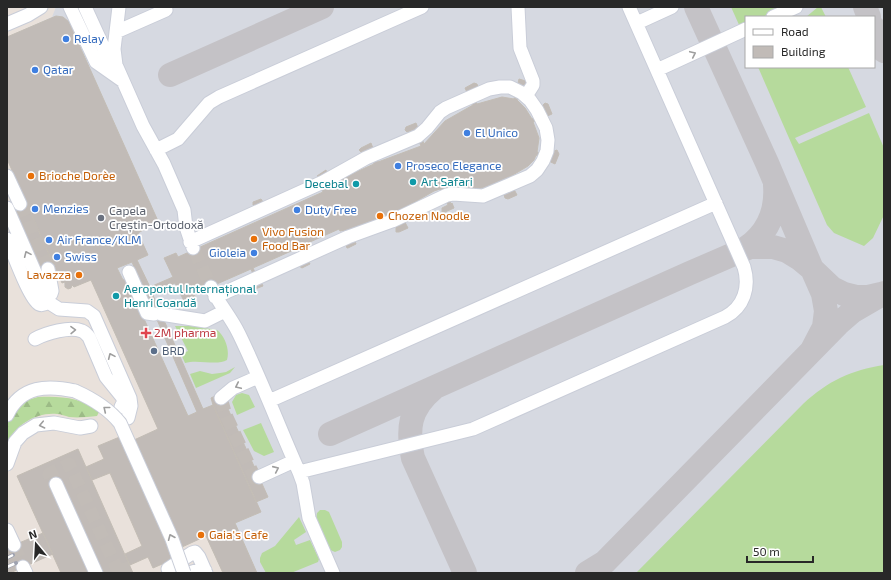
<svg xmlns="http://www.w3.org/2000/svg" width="891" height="580" viewBox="0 0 891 580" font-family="'Exo 2',sans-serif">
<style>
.airport{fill:#d6d9e1;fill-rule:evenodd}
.grass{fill:#b6da9c}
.forest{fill:url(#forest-firs)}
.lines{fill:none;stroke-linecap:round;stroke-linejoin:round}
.taxiway{stroke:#c4c2c6;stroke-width:24}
.building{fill:#c1bbb7;stroke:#c3bdb5;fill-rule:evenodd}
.minor-tunnel{stroke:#c2bcb7;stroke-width:13;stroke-dasharray:13 6;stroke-linecap:butt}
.minor-casing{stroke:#c9cdd8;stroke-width:15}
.minor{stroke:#fff;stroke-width:13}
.rail-casing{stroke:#9ea2b0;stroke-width:4}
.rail{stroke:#fff;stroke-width:2.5;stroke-dasharray:8;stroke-linecap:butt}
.minor-bridge-casing{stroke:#c9cdd8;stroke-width:15;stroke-linecap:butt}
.minor-bridge{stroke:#fff;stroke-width:13}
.oneway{stroke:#9e9e9e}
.shop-dot{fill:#3f7fe0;stroke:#fff;stroke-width:1.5}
.food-dot{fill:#e8710a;stroke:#fff;stroke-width:1.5}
.culture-dot{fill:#0f9aa8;stroke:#fff;stroke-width:1.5}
.worship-dot{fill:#6b7280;stroke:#fff;stroke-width:1.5}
.health-dot{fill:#e0444e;stroke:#fff;stroke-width:1.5}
.service-dot{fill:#5c6f8a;stroke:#fff;stroke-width:1.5}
.labels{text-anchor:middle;stroke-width:3.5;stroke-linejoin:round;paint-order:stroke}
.shop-label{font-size:12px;fill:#366cbe;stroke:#fff;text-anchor:start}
.food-label{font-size:12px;fill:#c56008;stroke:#fff;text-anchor:start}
.culture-label{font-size:12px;fill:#0d838f;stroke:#fff;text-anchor:start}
.worship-label{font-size:12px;fill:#5b616d;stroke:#fff;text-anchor:start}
.health-label{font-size:12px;fill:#be3a42;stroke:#fff;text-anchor:start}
.service-label{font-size:12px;fill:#4e5e75;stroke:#fff;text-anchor:start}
</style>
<defs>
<pattern id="forest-firs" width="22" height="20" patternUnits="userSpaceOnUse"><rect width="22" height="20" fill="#b6da9c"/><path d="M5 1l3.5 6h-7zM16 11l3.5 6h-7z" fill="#9cbb86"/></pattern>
</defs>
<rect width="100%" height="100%" fill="#e9e1db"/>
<path class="airport" d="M56 7H884V573H223L206 536 182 547 134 440 158 429 91 280 74 287 72 286 71 288 68 289 65 287 64 283H62L7 159V37L52 17ZM746 17H874V67H746Z"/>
<path class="grass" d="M731 7H785L762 17H746V24L740 27Z
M818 7H821L826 17H806Z
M758 67H848L866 107 795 138 799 144 869 113 884 148V215L873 238 864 246 834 233 827 225Z
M175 326H191L217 330C225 336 230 350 227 360 217 366 198 359 185 363L181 354 188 351Z
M884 365V573H636L803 404C828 381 851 370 884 365Z
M235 367 230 373 196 388 190 374 200 371 212 374 220 373 226 372Z
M242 393 249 395 255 407 237 415 232 402 236 395Z
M261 423 274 452 264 456 254 451 243 430Z
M320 510H325L329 512 342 542V547L340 550 335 552 328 549 316 520 317 513Z
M299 517 306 532 294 540 296 545 310 540 319 559 318 562 291 573H266L260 562V558L262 553 275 546Z"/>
<path class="forest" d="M38 397C60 396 82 397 99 412L97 416C88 417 78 418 69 417 65 416 61 414 57 414 36 412 16 425 7 443V412L24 401Z"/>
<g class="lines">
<path class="taxiway" d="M696 7 767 163 812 269 832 288 844 294 856 297H868L881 294
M865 7 869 17
M874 28 884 51
M170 75 322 7
M746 248C768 233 777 211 775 185
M433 389C409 409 407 429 413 458L465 573
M330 434 690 273 750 247H773L787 251 800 259 812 269 823 294 826 311 824 327 812 350
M587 573 605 562 838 324 853 311 884 293"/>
</g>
<path class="building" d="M56 16 63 17 69 22 158 221 148 225 147 222 142 224 145 229 138 233 148 255 137 260 150 287 173 277 164 258 176 253 178 257 323 192 322 190 327 187 317 176 326 170 327 174 345 177 374 164 369 150 361 152 359 150 361 148 371 143 378 162 421 146 414 130 407 132 405 130 406 127 416 123 424 144 445 121 473 105 465 88 474 83 477 84 478 87 471 91 477 104 502 97 514 99 519 79 529 82 527 88 521 86 517 100 525 108 532 119 545 112 542 106 545 103 548 104 552 114 533 122 539 138 537 152 551 157 554 151 557 150 559 154 555 164 536 155 534 160 528 166 508 178 517 195 508 199 505 198 504 195 510 192 505 179 492 185 474 190 444 188 451 204 452 203 454 208 445 212H442V208L448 205 440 189 434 191 399 211 408 228 399 232H396V227L402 225 396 212 385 218 349 230 354 241H355L356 244 348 248H347L346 245 351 242 346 230 340 231 339 229 301 246 307 261 308 260 310 264 302 268 299 266 305 262 298 248 253 268 260 283 261 282 263 286 255 289H253L252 287 257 284 251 269 194 294 196 298 185 303 175 283 152 293 203 409 213 405 261 512 235 523 257 573H223L206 536 182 547 134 440 158 429 91 280 74 287 72 285 71 288 68 289 65 287V282L62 283 7 159V37ZM132 262 197 412 188 416 126 279 123 280 117 268Z
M261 199 263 202 254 206 253 205V202Z
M26 202 54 266 41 271 14 207Z
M215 396 224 400 268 497 256 502 213 405 211 398Z
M122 436 176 558 153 568 148 557 130 565 125 554 142 546 110 473 92 480 86 467 104 459 98 446Z
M78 449 133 573H61L17 476Z
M43 533 53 554 10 573H7V548Z"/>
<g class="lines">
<path class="minor-tunnel" d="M20 204 48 269
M194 250 211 287
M221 398 226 415 255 478 259 477
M58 495 49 474 69 464 119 573
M14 545 23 567
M118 572 131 567"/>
<defs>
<path id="minor" d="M70 7 96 62 123 81
M85 7 107 55 116 65
M119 7 114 49 116 65 143 126 164 164 184 210 186 227 193 248
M518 7 520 48 533 81V85L526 96
M773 17 796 7
M637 23 672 7
M7 24 28 15 41 7
M116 32 166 10
M657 70 746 29
M156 150 178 139 209 103 219 97 422 7
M7 176 20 204
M7 208 48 302 59 309 87 311 94 316 130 398 131 406 128 418
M7 239C13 252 29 298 39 304 43 306 45 304 48 302
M190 242 323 182 366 158 418 136 427 128 440 112 446 108 489 89 500 87H510L522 93 530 100 537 110 546 128 548 140 547 151 543 161 537 170 530 176 483 196 453 194 447 195 392 221 348 237 215 297
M129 272 147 313 154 314
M211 287C218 303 231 317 239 334 261 379 279 427 299 472L303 483 309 518 333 573
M46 298 51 294 52 291 48 269
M161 314 205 321 225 311
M35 339C46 333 70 326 82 331 85 332 87 335 89 337L106 377 123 398V403L121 407
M221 398 233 388 258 377
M269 401 716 203
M7 415C21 385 48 385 75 391
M7 464 15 442 23 433 36 425 54 423 80 428 91 426
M299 472 473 429 725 317C744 307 750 287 744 267L629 7
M259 477 294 461
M56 484 96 573
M7 530 14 545
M23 567 26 573
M168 569 192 553 195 552 199 557 206 573
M189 573 199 570H205"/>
</defs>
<use href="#minor" class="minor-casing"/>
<use href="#minor" class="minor"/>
<defs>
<path id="rail" d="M7 558 13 555
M7 567 16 563"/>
</defs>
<use href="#rail" class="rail-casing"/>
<use href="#rail" class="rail"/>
<defs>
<path id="minor-bridge" d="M75 391C93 399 108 408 120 423L172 539 184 573"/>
</defs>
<use href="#minor-bridge" class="minor-bridge-casing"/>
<use href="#minor-bridge" class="minor-bridge"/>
</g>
<defs><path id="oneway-chevron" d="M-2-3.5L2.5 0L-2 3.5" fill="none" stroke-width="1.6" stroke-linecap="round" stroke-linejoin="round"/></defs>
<g class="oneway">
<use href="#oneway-chevron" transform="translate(693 54) rotate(-25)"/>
<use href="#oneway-chevron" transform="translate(27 254) rotate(-114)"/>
<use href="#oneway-chevron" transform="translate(73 330) rotate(-1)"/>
<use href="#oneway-chevron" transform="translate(111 356) rotate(-114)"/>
<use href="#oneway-chevron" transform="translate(238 386) rotate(155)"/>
<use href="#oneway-chevron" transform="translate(106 409) rotate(-141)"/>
<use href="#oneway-chevron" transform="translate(42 425) rotate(168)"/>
<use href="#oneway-chevron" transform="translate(276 469) rotate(-24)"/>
<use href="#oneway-chevron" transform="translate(171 537) rotate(-113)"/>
</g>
<g class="shop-dot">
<circle cx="66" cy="39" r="4"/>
<circle cx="35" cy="70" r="4"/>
<circle cx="467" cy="133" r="4"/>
<circle cx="398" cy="166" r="4"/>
<circle cx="35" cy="209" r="4"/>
<circle cx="297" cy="210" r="4"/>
<circle cx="49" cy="240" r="4"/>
<circle cx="254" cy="253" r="4"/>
<circle cx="57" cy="257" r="4"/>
</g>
<g class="food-dot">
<circle cx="31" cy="176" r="4"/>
<circle cx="380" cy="216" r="4"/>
<circle cx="254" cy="239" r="4"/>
<circle cx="79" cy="275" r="4"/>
<circle cx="201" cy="535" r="4"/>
</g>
<g class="culture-dot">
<circle cx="413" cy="182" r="4"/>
<circle cx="356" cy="184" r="4"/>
<circle cx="116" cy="296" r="4"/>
</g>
<circle class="worship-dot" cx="101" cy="218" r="4"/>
<path class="health-dot" d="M144 327h4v4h4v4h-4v4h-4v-4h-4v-4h4z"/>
<circle class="service-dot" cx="154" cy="351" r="4"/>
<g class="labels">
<g class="shop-label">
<text x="74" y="43">Relay</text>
<text x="43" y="74">Qatar</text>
<text x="475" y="137">El Unico</text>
<text x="406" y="170">Proseco Elegance</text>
<text x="43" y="213">Menzies</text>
<text x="305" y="214">Duty Free</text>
<text x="57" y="244">Air France/KLM</text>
<text x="246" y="257" text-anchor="end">Gioleia</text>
<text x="65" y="261">Swiss</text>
</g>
<g class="food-label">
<text x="39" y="180">Brioche Dorèe</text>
<text x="388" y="220">Chozen Noodle</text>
<text x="262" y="236">Vivo Fusion<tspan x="262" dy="14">Food Bar</tspan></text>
<text x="71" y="279" text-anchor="end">Lavazza</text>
<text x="209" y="539">Gaia's Cafe</text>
</g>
<g class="culture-label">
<text x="421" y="186">Art Safari</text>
<text x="348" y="188" text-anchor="end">Decebal</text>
<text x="124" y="293">Aeroportul Internațional<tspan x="124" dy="14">Henri Coandă</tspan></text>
</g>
<g class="worship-label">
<text x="109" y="215">Capela<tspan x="109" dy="14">Creștin-Ortodoxă</tspan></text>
</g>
<g class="health-label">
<text x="154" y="337">2M pharma</text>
</g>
<g class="service-label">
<text x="162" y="355">BRD</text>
</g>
</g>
<rect width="891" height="580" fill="none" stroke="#282828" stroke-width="16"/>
<rect x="745" y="16" width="130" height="52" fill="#ffffff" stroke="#a9a9a9"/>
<rect x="753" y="29" width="20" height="6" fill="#ffffff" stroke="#a9a9a9"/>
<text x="781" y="36" font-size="12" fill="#282828">Road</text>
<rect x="753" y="46" width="20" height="12" fill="#c1bbb7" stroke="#a9a9a9"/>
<text x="781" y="56" font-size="12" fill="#282828">Building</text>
<g transform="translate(36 544) rotate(342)" stroke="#ffffff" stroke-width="3" paint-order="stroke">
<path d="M0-3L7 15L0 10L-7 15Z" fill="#282828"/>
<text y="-6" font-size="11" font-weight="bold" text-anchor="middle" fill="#282828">N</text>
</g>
<path d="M747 556v6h66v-6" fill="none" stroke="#282828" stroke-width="2"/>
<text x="753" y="556" font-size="12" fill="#282828" stroke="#ffffff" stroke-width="3" paint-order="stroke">50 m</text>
</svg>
